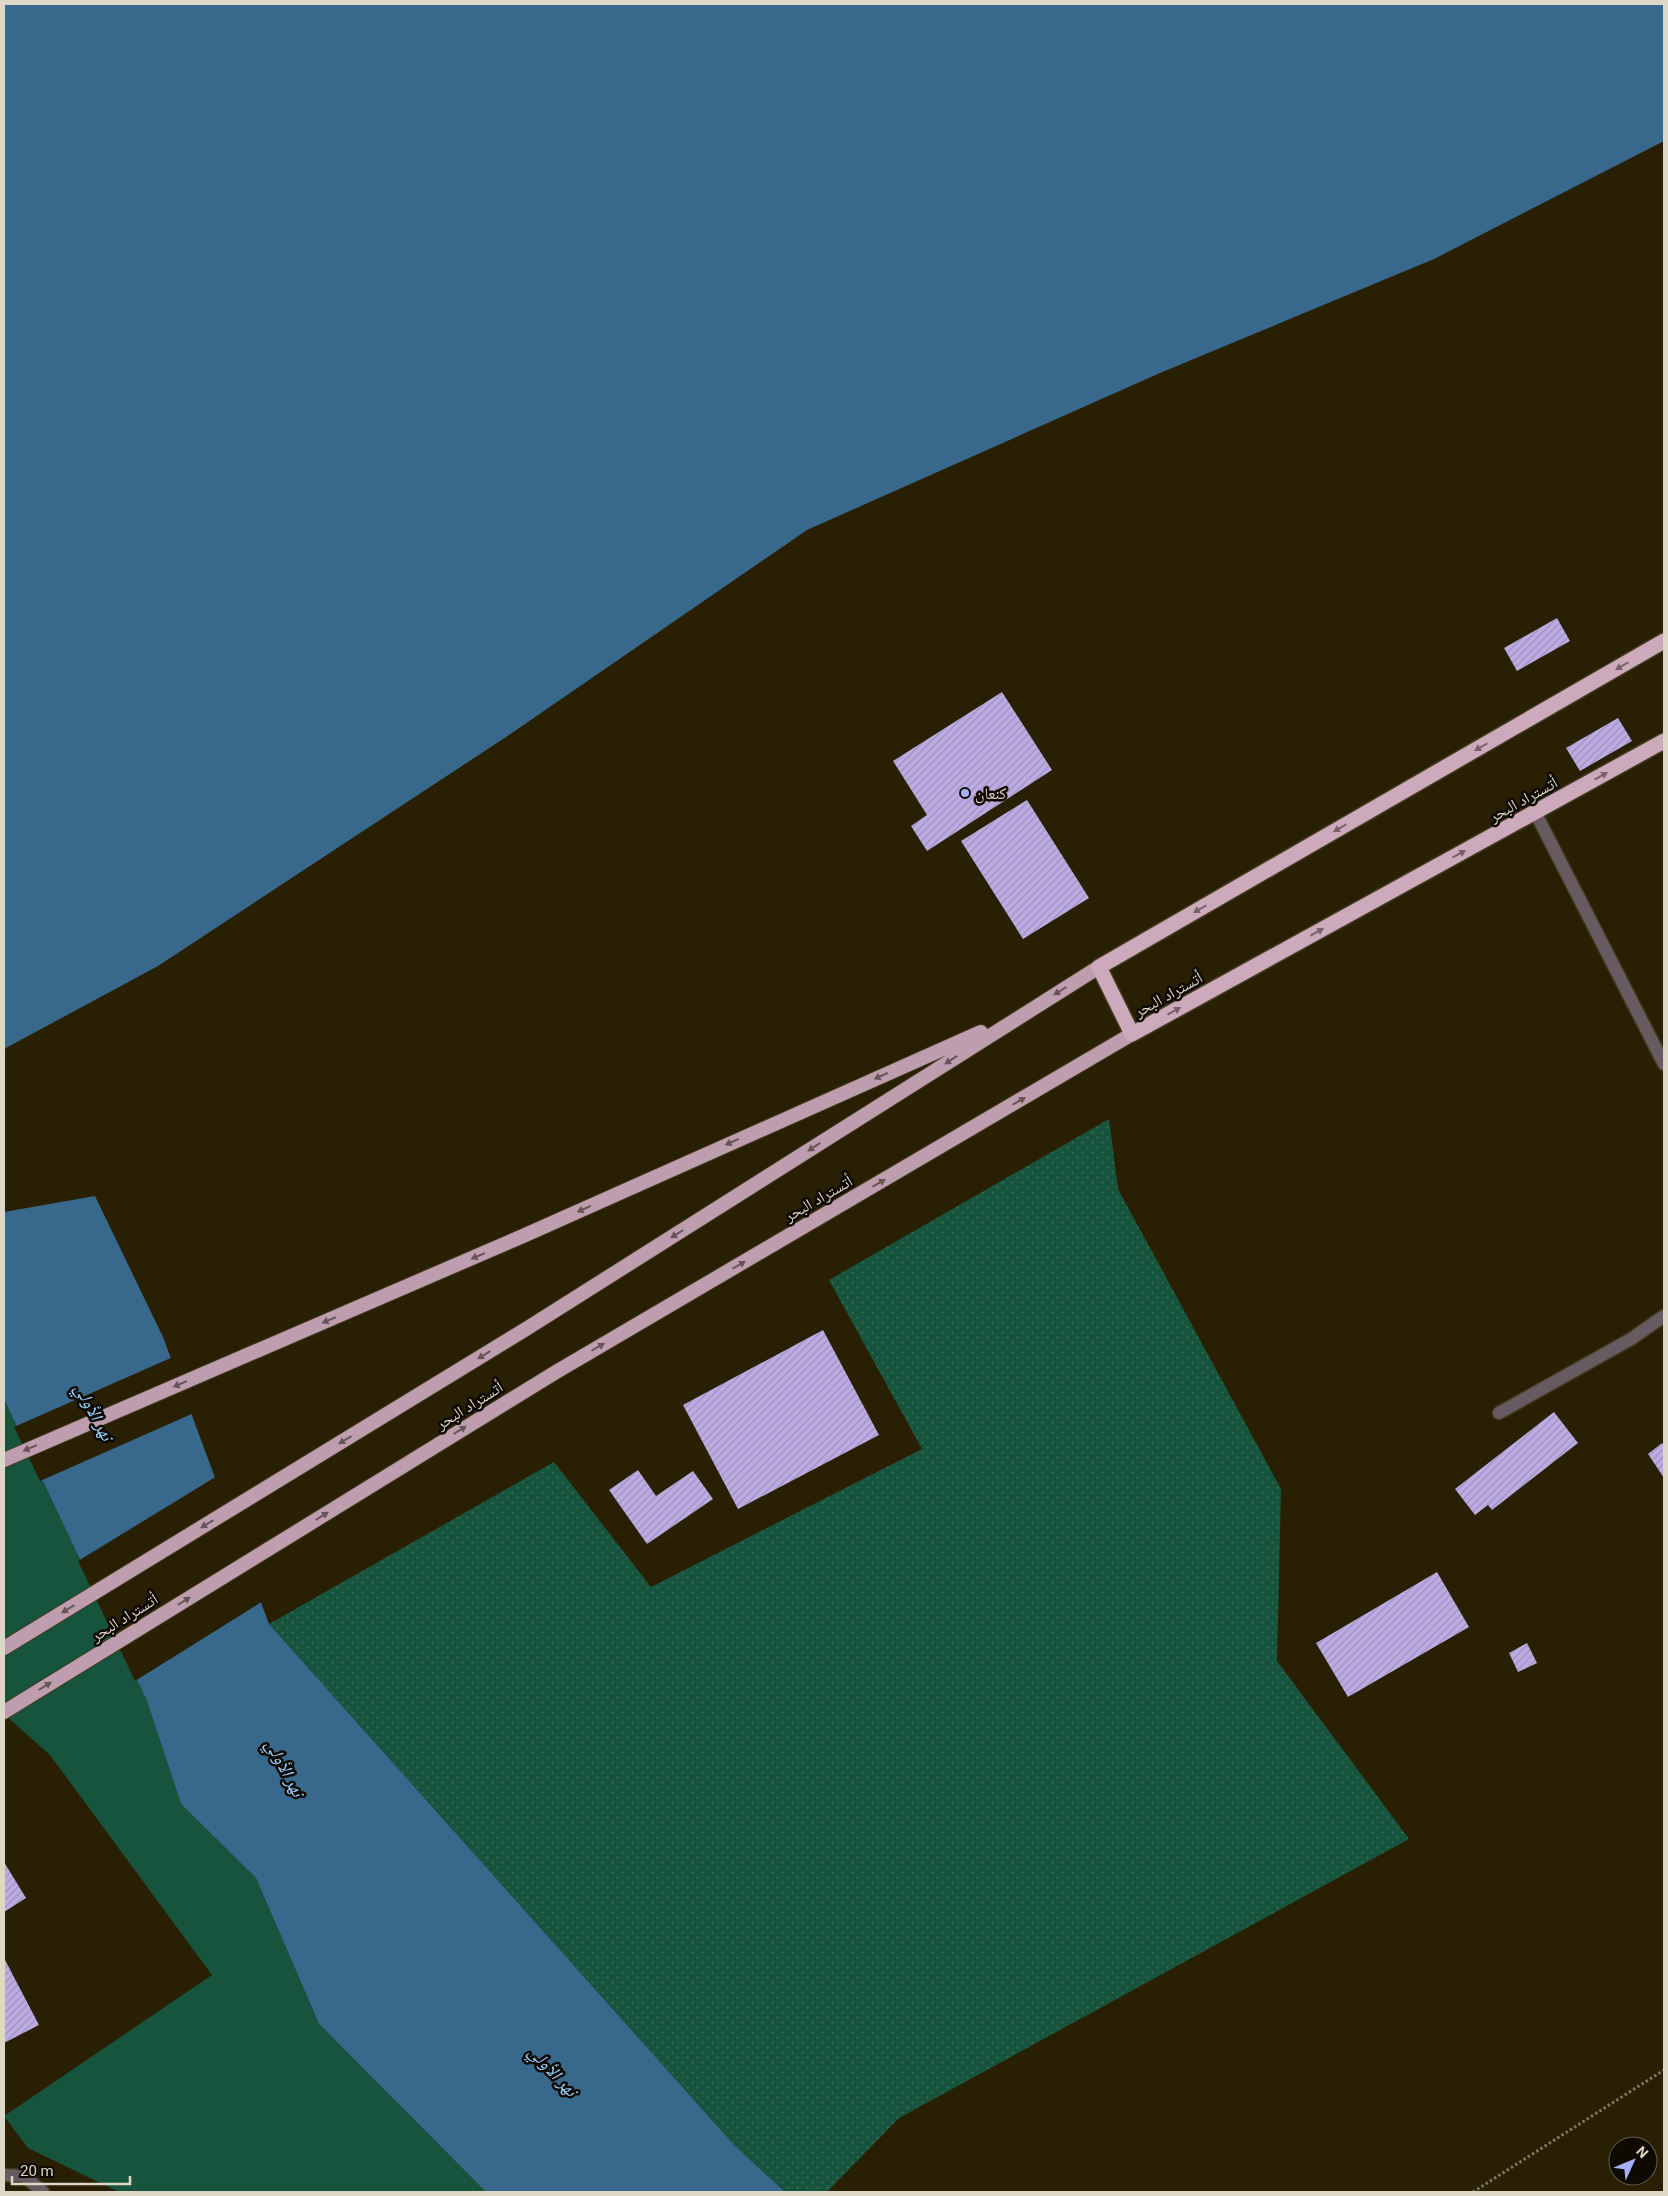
<svg xmlns="http://www.w3.org/2000/svg" width="1668" height="2196" viewBox="0 0 1668 2196" font-family="Roboto,'Noto Naskh Arabic',sans-serif">
<style>
.grass{fill:url(#grass-dots)}
.park{fill:#17543d}
.water{fill:#38698d}
.pier{fill:#292003}
.building{fill:url(#building-hatch)}
.lines{fill:none;stroke-linecap:round;stroke-linejoin:round}
.service-casing{stroke:#423a1e;stroke-width:15}
.minor-casing{stroke:#423a1e;stroke-width:15}
.trunk-casing{stroke:#423a1e;stroke-width:16}
.motorway-casing{stroke:#423a1e;stroke-width:18}
.path{stroke:#7f7860;stroke-width:3;stroke-dasharray:2.5 2.5;stroke-linecap:butt}
.service{stroke:#685a61;stroke-width:12}
.minor{stroke:#685a61;stroke-width:12}
.trunk{stroke:#be9eae;stroke-width:14}
.motorway{stroke:#cab;stroke-width:15}
.oneway{fill:#766268}
.oneway2{fill:#665458}
.poi-dot{fill:#a6b1fc;stroke:#0e0a02;stroke-width:2}
.labels{text-anchor:middle;stroke-width:5;stroke-linejoin:round;paint-order:stroke}
.poi-label{font-size:16px;fill:#dcd7c6;stroke:#0e0a02;text-anchor:start}
.street-label{font-size:16px;fill:#dcd7c6;stroke:#0e0a02}
.water-label{font-size:18px;font-style:italic;fill:#97d0fe;stroke:#0e0a02}
</style>
<defs>
<pattern id="grass-dots" width="8" height="8" patternUnits="userSpaceOnUse" patternTransform="scale(1.25)"><rect width="8" height="8" fill="#17543d"/><path d="M2 2h.1M6 6h.1" fill="none" stroke="#386c58" stroke-width="1.8" stroke-linecap="round"/></pattern>
<pattern id="building-hatch" width="6" height="6" patternUnits="userSpaceOnUse" patternTransform="scale(1.25)"><rect width="6" height="6" fill="#bcace4"/><path d="M-1 1l2-2M0 6l6-6M5 7l2-2" fill="none" stroke="#9e91ba"/></pattern>
</defs>
<rect width="100%" height="100%" fill="#292003"/>
<path class="grass" d="M1109 1119 1118 1189 1281 1489 1277 1661 1409 1839 899 2118 827 2192H785L735 2146 269 1624 554 1462 651 1587 922 1449 829 1280Z"/>
<path class="park" d="M4 1399 147 1701 181 1804 256 1878 319 2024 486 2192H119L28 2148 4 2116 212 1975 50 1755 4 1714Z"/>
<path class="water" d="M4 4H1664V141L1434 259 1160 373 807 530 509 735 158 966 4 1049Z
M95 1196 163 1337 269 1624 735 2146 785 2192H486L319 2024 256 1878 181 1804 147 1701 4 1399V1212Z"/>
<path class="pier" d="M173 1357 194 1413 40 1481 14 1427Z
M217 1476 263 1601 135 1681 78 1561Z"/>
<path class="building" d="M1557 618 1570 641 1517 671 1504 648Z
M1002 692 1052 770 927 851 911 826 927 815 893 761Z
M1618 718 1632 741 1580 771 1566 748Z
M1027 800 1089 898 1023 939 961 841Z
M823 1330 879 1435 738 1509 683 1405Z
M1554 1412 1578 1443 1492 1510 1488 1505 1475 1515 1455 1489Z
M1662 1443 1664 1446V1478L1648 1454Z
M638 1470 656 1496 693 1471 713 1499 647 1544 609 1490Z
M1437 1572 1469 1627 1348 1697 1316 1643Z
M1527 1643 1537 1663 1518 1672 1509 1653Z
M4 1862 26 1898 4 1912Z
M4 1958 39 2025 4 2043Z"/>
<g class="lines">
<defs>
<path id="service" d="M1535 812 1664 1064
M1499 1413 1631 1339 1664 1316"/>
<path id="minor" d="M4 2175 24 2176 43 2192"/>
<path id="trunk" d="M4 1460 523 1236 981 1032
M4 1648 526 1329 1099 967
M4 1712 556 1372 1132 1034"/>
<path id="motorway" d="M1664 641 1099 967 1132 1034 1664 741"/>
</defs>
<use href="#service" class="service-casing"/>
<use href="#minor" class="minor-casing"/>
<use href="#trunk" class="trunk-casing"/>
<use href="#motorway" class="motorway-casing"/>
<path class="path" d="M1473 2192 1664 2070"/>
<use href="#service" class="service"/>
<use href="#minor" class="minor"/>
<use href="#trunk" class="trunk"/>
<use href="#motorway" class="motorway"/>
</g>
<defs><path id="oneway-solid" d="M-6-.8H1V-3.2L6.5 0L1 3.2V.8H-6Z" transform="scale(1.25)"/></defs>
<g class="oneway">
<use href="#oneway-solid" transform="translate(1622 666) rotate(150)"/>
<use href="#oneway-solid" transform="translate(1481 747) rotate(150)"/>
<use href="#oneway-solid" transform="translate(1601 776) rotate(-29)"/>
<use href="#oneway-solid" transform="translate(1340 828) rotate(150)"/>
<use href="#oneway-solid" transform="translate(1459 854) rotate(-29)"/>
<use href="#oneway-solid" transform="translate(1200 909) rotate(150)"/>
<use href="#oneway-solid" transform="translate(1317 932) rotate(-29)"/>
<use href="#oneway-solid" transform="translate(1174 1011) rotate(-29)"/>
</g>
<g class="oneway2">
<use href="#oneway-solid" transform="translate(1060 991) rotate(148)"/>
<use href="#oneway-solid" transform="translate(951 1060) rotate(147)"/>
<use href="#oneway-solid" transform="translate(881 1076) rotate(156)"/>
<use href="#oneway-solid" transform="translate(1019 1101) rotate(-30)"/>
<use href="#oneway-solid" transform="translate(732 1142) rotate(156)"/>
<use href="#oneway-solid" transform="translate(814 1147) rotate(147)"/>
<use href="#oneway-solid" transform="translate(879 1183) rotate(-30)"/>
<use href="#oneway-solid" transform="translate(584 1209) rotate(156)"/>
<use href="#oneway-solid" transform="translate(677 1234) rotate(148)"/>
<use href="#oneway-solid" transform="translate(478 1256) rotate(157)"/>
<use href="#oneway-solid" transform="translate(739 1265) rotate(-30)"/>
<use href="#oneway-solid" transform="translate(329 1320) rotate(157)"/>
<use href="#oneway-solid" transform="translate(598 1347) rotate(-30)"/>
<use href="#oneway-solid" transform="translate(484 1355) rotate(149)"/>
<use href="#oneway-solid" transform="translate(180 1384) rotate(157)"/>
<use href="#oneway-solid" transform="translate(460 1430) rotate(-32)"/>
<use href="#oneway-solid" transform="translate(345 1440) rotate(149)"/>
<use href="#oneway-solid" transform="translate(30 1448) rotate(157)"/>
<use href="#oneway-solid" transform="translate(322 1516) rotate(-32)"/>
<use href="#oneway-solid" transform="translate(207 1524) rotate(149)"/>
<use href="#oneway-solid" transform="translate(184 1601) rotate(-32)"/>
<use href="#oneway-solid" transform="translate(68 1609) rotate(149)"/>
<use href="#oneway-solid" transform="translate(45 1686) rotate(-32)"/>
</g>
<circle class="poi-dot" cx="965" cy="793" r="5"/>
<g class="labels">
<g class="poi-label">
<text x="975" y="799">كنعان</text>
</g>
<g class="street-label">
<text transform="translate(1523 799) rotate(-29)" y="6">أتستراد البحر</text>
<text transform="translate(1168 994) rotate(-29)" y="6">أتستراد البحر</text>
<text transform="translate(818 1198) rotate(-30)" y="6">أتستراد البحر</text>
<text transform="translate(469 1405) rotate(-32)" y="6">أتستراد البحر</text>
<text transform="translate(124 1617) rotate(-32)" y="6">أتستراد البحر</text>
</g>
<g class="water-label">
<text transform="translate(94 1412) rotate(62)" y="6">نهر الأولي</text>
<text transform="translate(285 1768) rotate(62)" y="6">نهر الأولي</text>
<text transform="translate(553 2071) rotate(47)" y="6">نهر الأولي</text>
</g>
</g>
<rect width="1668" height="2196" fill="none" stroke="#dcd7c6" stroke-width="10"/>
<g transform="translate(1633 2161) rotate(46)"><circle r="24" fill="#0e0a02" stroke="#605c50"/>
<path d="M0-4L9 19L0 12L-9 19Z" fill="#a6b1fc"/>
<text y="-8" font-size="14" font-weight="bold" text-anchor="middle" fill="#dcd7c6">N</text>
</g>
<path d="M12 2176v8h118v-8" fill="none" stroke="#dcd7c6" stroke-width="2.5"/>
<text x="20" y="2176" font-size="15" fill="#dcd7c6" stroke="#0e0a02" stroke-width="4" paint-order="stroke">20 m</text>
</svg>
